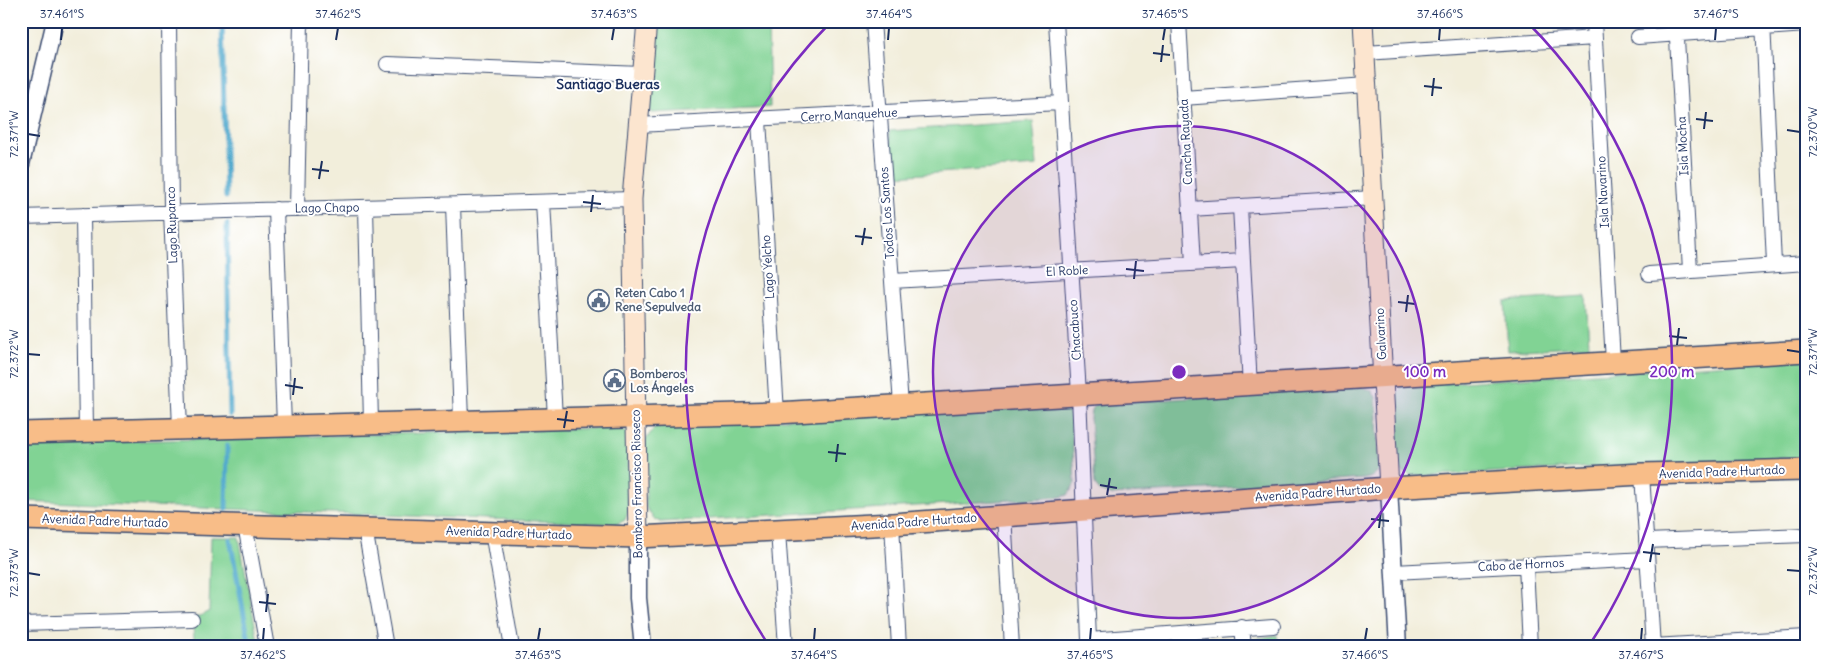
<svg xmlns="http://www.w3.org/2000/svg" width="1827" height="668" viewBox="0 0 1827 668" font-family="Delius,sans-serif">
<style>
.green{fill:#81d394;stroke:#4e8179}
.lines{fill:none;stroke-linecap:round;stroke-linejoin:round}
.stream{stroke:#50a9cd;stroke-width:5}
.minor-casing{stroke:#3b4c71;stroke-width:16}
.tertiary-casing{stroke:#3b4c71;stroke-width:19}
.secondary-casing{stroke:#3b4c71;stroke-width:21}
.primary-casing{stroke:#3b4c71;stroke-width:24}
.minor{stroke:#fff;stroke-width:14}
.tertiary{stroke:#fff;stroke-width:16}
.secondary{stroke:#fce5cf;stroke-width:19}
.primary{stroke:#f8bd88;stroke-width:21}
.ticks{fill:none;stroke:#1b2f5e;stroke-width:2}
.ring{fill:none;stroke:#7b2cbf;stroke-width:2.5}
.labels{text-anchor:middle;stroke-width:4;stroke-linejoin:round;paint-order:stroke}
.street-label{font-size:12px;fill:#1b2f5e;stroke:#fff}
.service-label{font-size:12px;font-weight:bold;fill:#4e5e75;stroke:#fff;text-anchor:start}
.neighbourhood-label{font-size:14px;font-weight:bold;fill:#1b2f5e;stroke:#fff}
.centre{fill:#7b2cbf;stroke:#fff;stroke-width:2.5}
.ring-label{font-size:15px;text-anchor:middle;font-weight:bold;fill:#7b2cbf;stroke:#fff;stroke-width:4;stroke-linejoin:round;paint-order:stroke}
.neatline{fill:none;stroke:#1b2f5e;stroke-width:2}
.ticks-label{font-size:12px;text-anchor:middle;fill:#1b2f5e}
</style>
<rect width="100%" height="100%" fill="#fff"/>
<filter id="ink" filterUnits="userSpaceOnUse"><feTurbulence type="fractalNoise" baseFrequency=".02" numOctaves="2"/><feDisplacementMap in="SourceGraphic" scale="10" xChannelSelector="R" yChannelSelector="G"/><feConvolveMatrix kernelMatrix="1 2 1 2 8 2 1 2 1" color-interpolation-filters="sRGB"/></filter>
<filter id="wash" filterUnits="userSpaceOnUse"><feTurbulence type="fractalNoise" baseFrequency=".0096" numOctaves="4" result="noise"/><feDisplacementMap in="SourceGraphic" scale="20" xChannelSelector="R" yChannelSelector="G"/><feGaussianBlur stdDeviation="1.12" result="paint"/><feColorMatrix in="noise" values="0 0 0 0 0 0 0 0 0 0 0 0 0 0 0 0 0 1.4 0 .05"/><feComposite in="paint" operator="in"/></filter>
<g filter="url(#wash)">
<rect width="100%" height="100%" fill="#f2eedb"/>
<path class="green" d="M656 21H768L770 107 652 113 648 106Z
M1033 121 1037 166 895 176 889 131Z
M1586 296 1589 346 1508 351 1505 301Z
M1806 359V457L1412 476 1403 472 1398 465 1393 400 1402 386Z
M1362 387 1371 390 1376 397 1379 470 1372 477 1364 479 1111 495 1100 491 1095 485 1090 418 1091 410 1097 404Z
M1060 406 1068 409 1071 418 1075 483 1068 495 1060 497 661 522 654 519 646 507 645 441 654 428 661 425Z
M611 428 626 431 629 438 628 512 625 520 617 524 21 501V444Z
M211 537H239L259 647H195L192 619 209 612Z
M1277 635 1278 647H1250V640Z"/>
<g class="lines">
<path class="stream" d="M222 21 226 197
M227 224 230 415
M226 510 227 445
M230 539 250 647"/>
</g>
</g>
<g filter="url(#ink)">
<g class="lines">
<defs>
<path id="minor" d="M169 21 171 212 180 428
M873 21 901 405
M1056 21 1079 394 1089 640 1273 626
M1179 21 1193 264
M1594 21 1613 362
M1676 21 1690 270
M1763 21 1774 264
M1638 37 1806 25
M1365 53 1595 38
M387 64 642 74
M1183 98 1367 85
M759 120 777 413
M638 125 1060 103
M543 202 555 418
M453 205 461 420
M366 207 371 423
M1240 207 1250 386
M297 208 301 21
M276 209 284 425
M1190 209 1373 198
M83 215 86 431
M21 217 632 199
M1649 274 1806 263
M892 281 1243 261
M1642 474 1653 647
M1004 515 1012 647
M892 524 899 647
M245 525 267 647
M365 529 386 647
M778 531 786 647
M492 532 512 647
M1646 541 1806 535
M1526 565 1530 647
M1394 572 1647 559
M21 624 192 619
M1242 627 1244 647
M1653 646 1806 637"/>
<path id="tertiary" d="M21 164 55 21
M1389 488 1398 647
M638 537V598L643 647"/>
<path id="secondary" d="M1363 21 1389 488
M638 537 632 199 647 21"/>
<path id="primary" d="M21 433 777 413 1806 351
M21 519 638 537 892 524 1389 488 1642 474 1806 470"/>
</defs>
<use href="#minor" class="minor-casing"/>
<use href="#tertiary" class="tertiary-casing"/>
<use href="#secondary" class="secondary-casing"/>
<use href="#primary" class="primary-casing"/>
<use href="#minor" class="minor"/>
<use href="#tertiary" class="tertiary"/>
<use href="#secondary" class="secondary"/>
<use href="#primary" class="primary"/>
</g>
</g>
<path class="ticks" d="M61 40 62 28M336 40 338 28M612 40 614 28M888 40 889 28M1163 40 1165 28M1439 40 1440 28M1715 40 1716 28M1153 53 1170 55M1161 62 1163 45M1424 86 1442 88M1432 96 1434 78M1696 119 1713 121M1704 129 1706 112M1787 130 1800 132M28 134 40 136M312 169 329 171M319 179 322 161M583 202 601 204M591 212 593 195M855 236 872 238M862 245 865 228M1126 269 1144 271M1134 279 1136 261M1398 302 1415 304M1406 312 1408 295M1669 336 1687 338M1677 345 1679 328M1787 350 1800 352M28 354 40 355M285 385 303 388M293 395 295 378M557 419 574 421M564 428 567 411M828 452 846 454M836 462 838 444M1100 485 1117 488M1107 495 1110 478M1371 519 1389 521M1379 528 1381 511M1643 552 1660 554M1650 562 1653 544M1787 570 1800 571M28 573 40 575M259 602 276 604M266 612 268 594M263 640 264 628M538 640 540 628M814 640 815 628M1090 640 1091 628M1365 640 1367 628M1641 640 1642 628"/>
<circle cx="1179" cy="372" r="246" fill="#7b2cbf" fill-opacity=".12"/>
<g class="ring">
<circle cx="1179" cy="372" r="246"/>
<path d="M768 644A493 493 0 0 1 830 23M1528 23A493 493 0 0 1 1590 644"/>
</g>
<defs>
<symbol id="civic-ring" viewBox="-11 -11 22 22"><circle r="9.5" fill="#fff" stroke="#5c6f8a" stroke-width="1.5"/><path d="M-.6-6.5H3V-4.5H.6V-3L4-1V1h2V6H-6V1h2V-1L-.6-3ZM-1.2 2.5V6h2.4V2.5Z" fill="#5c6f8a"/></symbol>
</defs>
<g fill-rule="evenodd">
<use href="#civic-ring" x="586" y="288" width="25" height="25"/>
<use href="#civic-ring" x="602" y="368" width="25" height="25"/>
</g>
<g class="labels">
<g class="street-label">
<text transform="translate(849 115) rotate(-3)" y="4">Cerro Manquehue</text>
<text transform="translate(1186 142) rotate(-93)" y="4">Cancha Rayada</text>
<text transform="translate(1683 146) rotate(-93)" y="4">Isla Mocha</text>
<text transform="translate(1603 192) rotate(-93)" y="4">Isla Navarino</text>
<text transform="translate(327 208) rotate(-1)" y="4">Lago Chapo</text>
<text transform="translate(887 213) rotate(-94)" y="4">Todos Los Santos</text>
<text transform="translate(172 225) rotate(-92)" y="4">Lago Rupanco</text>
<text transform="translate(768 267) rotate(-94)" y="4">Lago Yelcho</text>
<text transform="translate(1067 271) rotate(-3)" y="4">El Roble</text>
<text transform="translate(1075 330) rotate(-94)" y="4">Chacabuco</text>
<text transform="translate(1381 334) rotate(-93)" y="4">Galvarino</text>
<text transform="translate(1722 472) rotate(-2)" y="4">Avenida Padre Hurtado</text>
<text transform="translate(637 484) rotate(-91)" y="4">Bombero Francisco Rioseco</text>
<text transform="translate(1318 493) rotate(-4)" y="4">Avenida Padre Hurtado</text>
<text transform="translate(105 521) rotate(2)" y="4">Avenida Padre Hurtado</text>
<text transform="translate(914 522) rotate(-4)" y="4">Avenida Padre Hurtado</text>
<text transform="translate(509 533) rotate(2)" y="4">Avenida Padre Hurtado</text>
<text transform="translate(1521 565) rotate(-3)" y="4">Cabo de Hornos</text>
</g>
<g class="service-label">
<text x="615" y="297">Reten Cabo 1<tspan x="615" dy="14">Rene Sepulveda</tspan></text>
<text x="630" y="378">Bomberos<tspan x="630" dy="14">Los Ángeles</tspan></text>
</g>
<g class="neighbourhood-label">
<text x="608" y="89">Santiago Bueras</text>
</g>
</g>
<circle cx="1179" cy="372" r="8" class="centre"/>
<g class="ring-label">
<text x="1425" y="377">100 m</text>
<text x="1672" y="377">200 m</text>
</g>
<rect width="1827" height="668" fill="none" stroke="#fff" stroke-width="55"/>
<rect x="28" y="28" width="1772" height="612" class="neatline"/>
<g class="ticks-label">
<text x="62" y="18">37.461°S</text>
<text x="338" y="18">37.462°S</text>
<text x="614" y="18">37.463°S</text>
<text x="889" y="18">37.464°S</text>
<text x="1165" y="18">37.465°S</text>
<text x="1440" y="18">37.466°S</text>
<text x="1716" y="18">37.467°S</text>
<text transform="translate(1813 132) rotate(-90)" y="4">72.370°W</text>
<text transform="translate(14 134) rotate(-90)" y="4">72.371°W</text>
<text transform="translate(1813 352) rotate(-90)" y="4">72.371°W</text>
<text transform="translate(14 354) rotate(-90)" y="4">72.372°W</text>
<text transform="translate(1813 571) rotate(-90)" y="4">72.372°W</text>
<text transform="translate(14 573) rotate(-90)" y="4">72.373°W</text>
<text x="263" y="659">37.462°S</text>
<text x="538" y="659">37.463°S</text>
<text x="814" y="659">37.464°S</text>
<text x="1090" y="659">37.465°S</text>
<text x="1365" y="659">37.466°S</text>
<text x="1641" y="659">37.467°S</text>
</g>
</svg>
